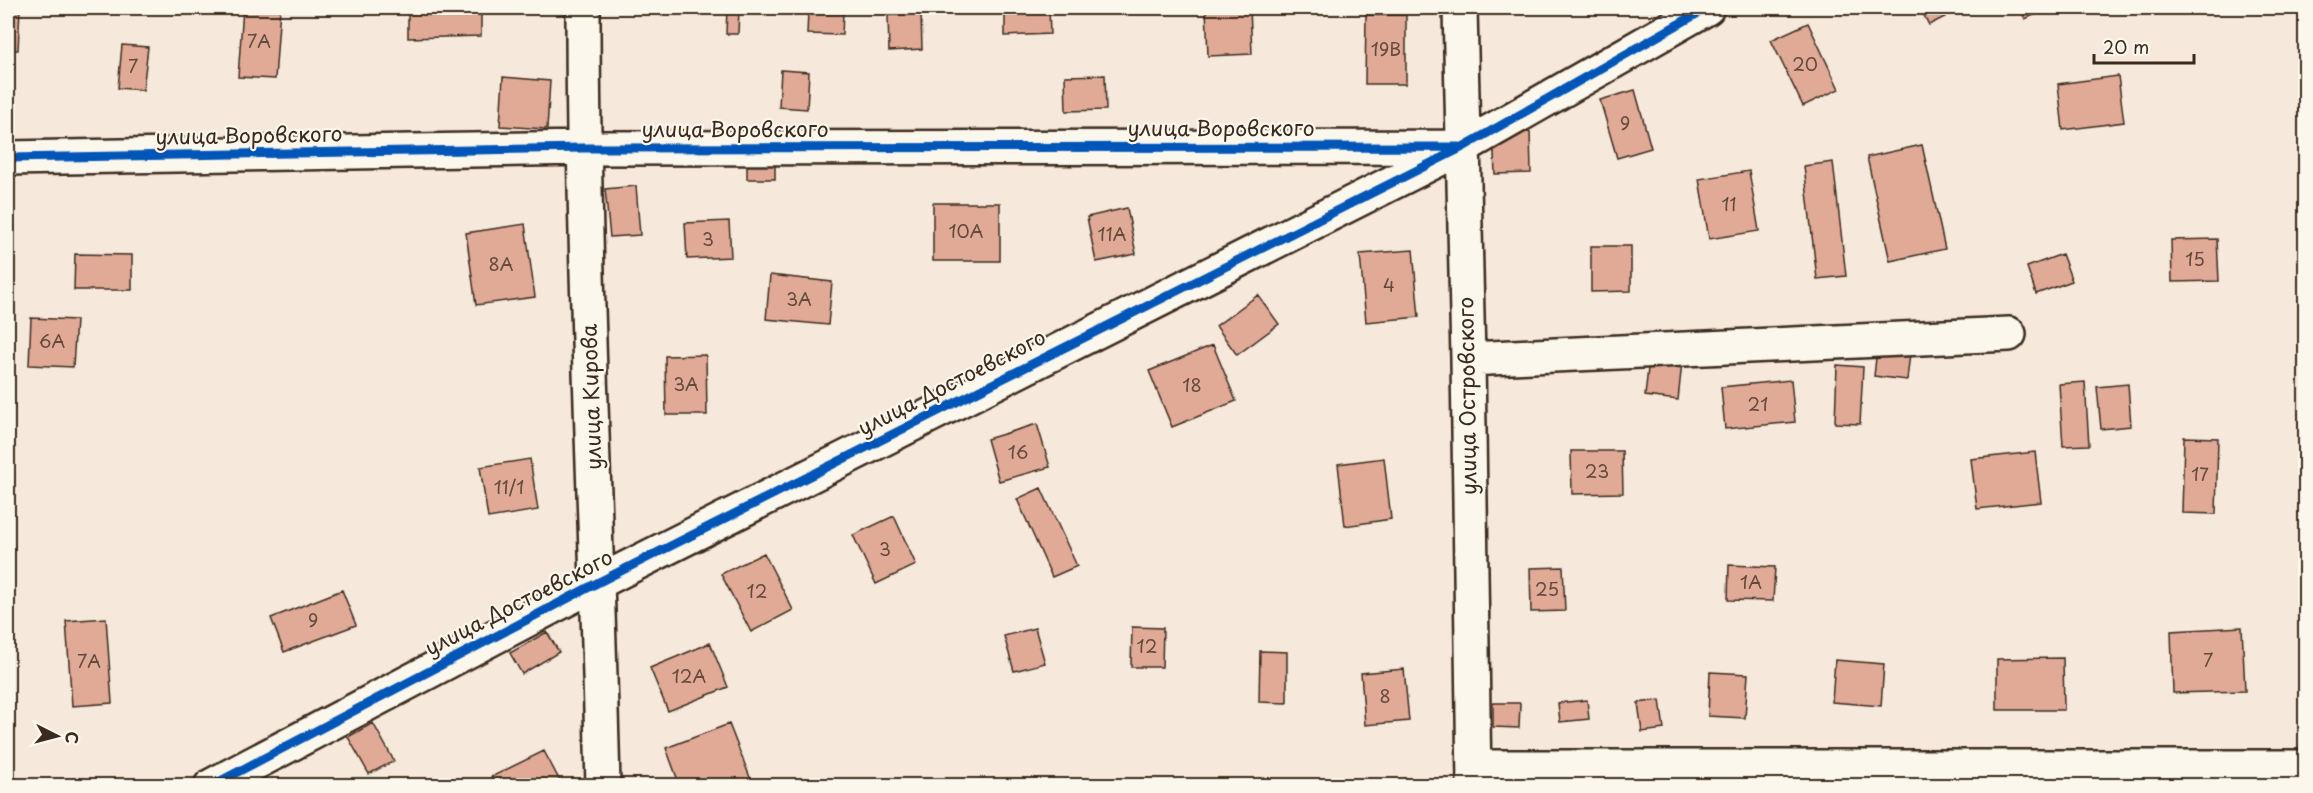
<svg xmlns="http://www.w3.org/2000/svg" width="2313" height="793" viewBox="0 0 2313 793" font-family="'Playpen Sans',sans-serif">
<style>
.building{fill:#e0aa97;stroke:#3b2a1e;stroke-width:1.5}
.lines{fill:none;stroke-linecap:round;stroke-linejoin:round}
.minor-casing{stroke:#3b2a1e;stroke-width:38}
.minor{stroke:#fbf7ec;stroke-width:33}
.cycleway-casing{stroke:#fbf7ec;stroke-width:13}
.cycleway{stroke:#0057b8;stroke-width:9}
.labels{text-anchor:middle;stroke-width:4.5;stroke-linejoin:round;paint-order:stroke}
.number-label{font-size:18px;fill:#644a3c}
.street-label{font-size:21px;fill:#3b2a1e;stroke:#fbf7ec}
</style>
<rect width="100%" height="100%" fill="#f6e8db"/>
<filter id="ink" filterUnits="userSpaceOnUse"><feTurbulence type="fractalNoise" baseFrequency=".0167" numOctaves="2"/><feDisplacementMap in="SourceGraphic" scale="12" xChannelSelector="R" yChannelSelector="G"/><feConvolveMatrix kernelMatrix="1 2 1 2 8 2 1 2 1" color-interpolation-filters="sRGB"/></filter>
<g filter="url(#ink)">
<path class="building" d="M8 8H20L18 50H8Z
M243 8H280L275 79 238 77Z
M408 8H481V36L408 38Z
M727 8H739L738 34H726Z
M1005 8H1049L1050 34 1005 36Z
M1206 8H1250L1252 54 1208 56Z
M1920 8H1962L1929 25Z
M2020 8H2050L2025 19Z
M808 12 843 13 842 35 807 34Z
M921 14 922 49 889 51 888 15Z
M1366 15H1406V84H1365Z
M1808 23 1839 89 1803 106 1771 40Z
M122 45 148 47 143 90 118 88Z
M781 70 809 72 807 109 779 107Z
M1105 75 1106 110 1066 111 1065 76Z
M2118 76 2124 122 2063 130 2058 84Z
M503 77 550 81 547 129 500 126Z
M1635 90 1651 148 1617 158 1600 100Z
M1530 132 1531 173 1495 174 1493 133Z
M1922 145 1945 249 1890 261 1867 157Z
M747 162H775V179H747Z
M1833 162 1846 276 1817 279 1804 166Z
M1749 171 1759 231 1709 239 1699 179Z
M636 186 640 235 610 237 605 189Z
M933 203H1000V261H933Z
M1127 208 1136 254 1096 262 1087 217Z
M729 221 731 257 687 259 685 223Z
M525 224 535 297 476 305 466 233Z
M2217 239 2219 281 2172 282 2171 240Z
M1591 246H1631V291L1591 292Z
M1413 250 1419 317 1366 322 1360 254Z
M75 254 132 255V290H74Z
M2062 254 2072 281 2036 294 2027 267Z
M770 275 832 282 828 325 766 319Z
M1258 295 1279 324 1237 355 1216 326Z
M31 318 76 320 73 367 29 365Z
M1213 345 1236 401 1172 427 1149 371Z
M1877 349 1910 353 1907 380 1874 376Z
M706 355 707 415H666L665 356Z
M1649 359 1682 362 1678 400 1645 396Z
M1837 365 1863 367 1860 424 1835 423Z
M1791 380 1795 422 1725 429 1721 387Z
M2085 382 2089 445 2063 446 2059 384Z
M2128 384 2131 426 2101 429 2097 387Z
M1037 424 1050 467 999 481 987 439Z
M2184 437 2218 438 2216 514 2182 513Z
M1571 451H1622L1623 493 1572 494Z
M2035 452 2041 502 1977 509 1971 459Z
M1384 458 1391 519 1345 526 1338 464Z
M530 459 538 510 488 518 480 467Z
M1041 488 1077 566 1052 577 1017 499Z
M894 516 916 565 876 584 853 535Z
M764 553 793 610 751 632 721 574Z
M1729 565 1775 567 1773 601 1728 600Z
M1563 567 1565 611 1531 612 1530 568Z
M342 590 356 625 284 652 271 618Z
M106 618 112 703 72 706 66 621Z
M1132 627 1163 628 1162 667H1131Z
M2242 627 2245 691 2173 693 2171 631Z
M1035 628 1045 663 1014 671 1004 636Z
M547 632 559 652 522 674 510 653Z
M710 643 728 687 668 711 650 668Z
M1260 651 1287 652V703L1259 702Z
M2063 658 2064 710H1997V659Z
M1835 660 1884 664 1881 706 1832 702Z
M1404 669 1409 721 1365 725 1361 673Z
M1710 672 1748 674 1745 718 1708 716Z
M8 676 13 720 8 721Z
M1587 700 1589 719 1560 722 1558 703Z
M1660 700 1664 729 1642 732 1638 703Z
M1493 703H1520L1519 728 1493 727Z
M373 723 394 761 369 774 348 737Z
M729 724 753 785 680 786 666 748Z
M544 751 562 785 496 786 491 777Z"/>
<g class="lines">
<defs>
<path id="minor" d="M583 8C583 267 597 526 603 786
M1460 8 1468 359 1474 786
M8 158 583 148 1455 147
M1468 359 2009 334
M1474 767H2306
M211 786 599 582 1463 147 1707 8"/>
</defs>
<use href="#minor" class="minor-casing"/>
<use href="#minor" class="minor"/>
<defs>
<path id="cycleway" d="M8 158 583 148 1459 147
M211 786 599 582 1463 147 1707 8"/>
</defs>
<use href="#cycleway" class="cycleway-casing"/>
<use href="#cycleway" class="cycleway"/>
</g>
</g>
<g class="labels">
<g class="number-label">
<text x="259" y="48">7А</text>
<text x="1386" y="56">19В</text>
<text x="1805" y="71">20</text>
<text x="133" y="73">7</text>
<text x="1625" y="130">9</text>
<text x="1729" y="211">11</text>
<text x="966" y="238">10А</text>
<text x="1112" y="241">11А</text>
<text x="708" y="246">3</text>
<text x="2195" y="266">15</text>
<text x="501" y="271">8А</text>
<text x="1389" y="292">4</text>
<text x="799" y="306">3А</text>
<text x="52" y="348">6А</text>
<text x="686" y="391">3А</text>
<text x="1192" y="392">18</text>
<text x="1758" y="411">21</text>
<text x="1018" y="459">16</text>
<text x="1597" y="478">23</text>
<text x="2200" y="481">17</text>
<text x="509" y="494">11/1</text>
<text x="885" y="556">3</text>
<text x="1751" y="589">1А</text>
<text x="1547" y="596">25</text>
<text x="757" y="598">12</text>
<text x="313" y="627">9</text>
<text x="1147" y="653">12</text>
<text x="2208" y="667">7</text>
<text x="89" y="668">7А</text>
<text x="689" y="683">12А</text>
<text x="1385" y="703">8</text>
</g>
<g class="street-label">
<text x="1221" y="136">улица Воровского</text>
<text x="735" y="137">улица Воровского</text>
<text transform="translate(249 136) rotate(-1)" y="7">улица Воровского</text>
<text transform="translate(952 383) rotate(-27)" y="7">улица Достоевского</text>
<text transform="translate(1468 396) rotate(-91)" y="7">улица Островского</text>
<text transform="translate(592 397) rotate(-92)" y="7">улица Кирова</text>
<text transform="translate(519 603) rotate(-27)" y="7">улица Достоевского</text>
</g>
</g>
<rect width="2313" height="793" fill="none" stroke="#fbf7ec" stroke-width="30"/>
<rect x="15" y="15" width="2283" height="763" fill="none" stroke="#3b2a1e" stroke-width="2" filter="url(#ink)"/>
<g transform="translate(57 736) rotate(96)" stroke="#fbf7ec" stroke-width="4.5" paint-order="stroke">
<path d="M0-4.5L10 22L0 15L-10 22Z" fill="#3b2a1e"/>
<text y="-9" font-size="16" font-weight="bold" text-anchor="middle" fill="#3b2a1e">С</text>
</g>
<path d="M2094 54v9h100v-9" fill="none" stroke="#3b2a1e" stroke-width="3"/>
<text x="2103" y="54" font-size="18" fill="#3b2a1e" stroke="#fbf7ec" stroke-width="4.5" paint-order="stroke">20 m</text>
</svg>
